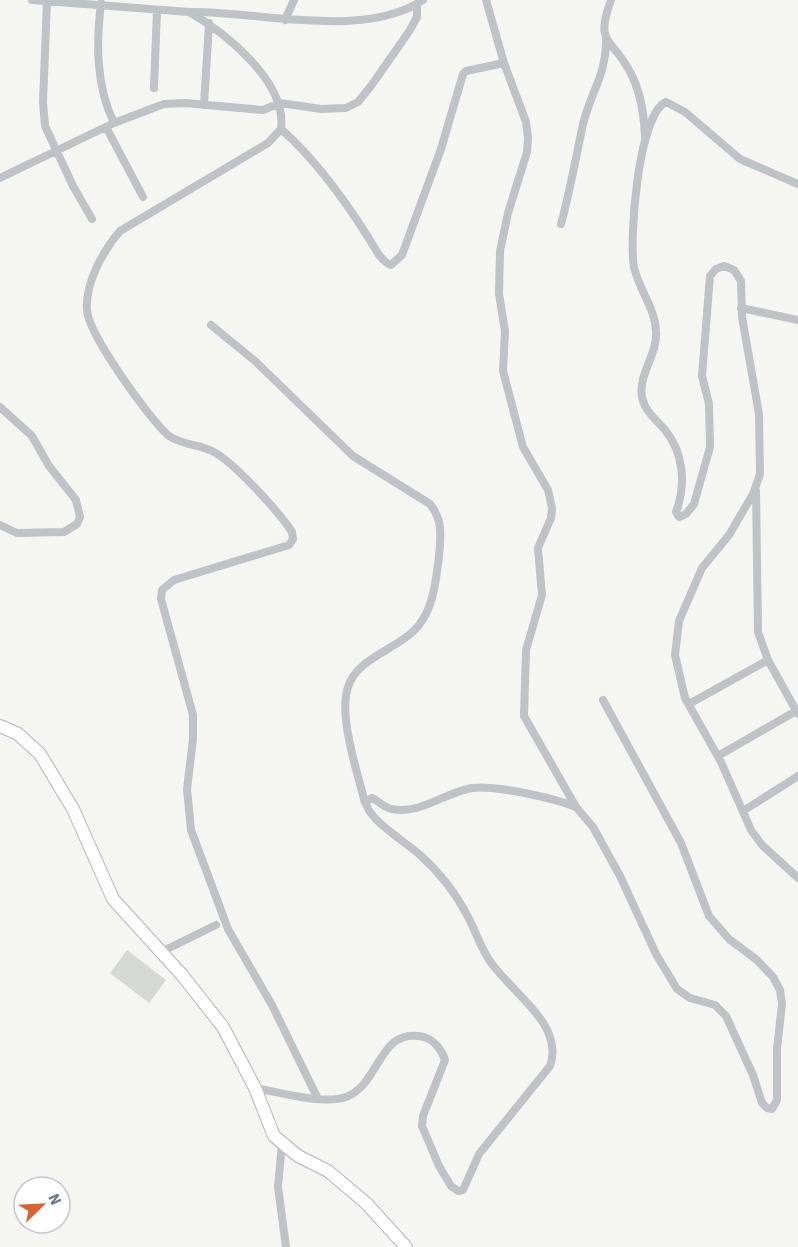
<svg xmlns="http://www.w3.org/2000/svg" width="798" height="1247" viewBox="0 0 798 1247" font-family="'Source Sans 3',sans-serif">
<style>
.green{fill:#d4dad2}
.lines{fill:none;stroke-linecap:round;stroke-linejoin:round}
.secondary-casing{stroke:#b2b6ba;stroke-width:14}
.street{stroke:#bfc2c6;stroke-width:8}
.secondary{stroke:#fff;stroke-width:12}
</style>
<rect width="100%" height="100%" fill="#f5f5f2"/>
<path class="green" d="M127 950 166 980 149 1003 110 973Z"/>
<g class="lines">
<defs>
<path id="secondary" d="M0 726 18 734 40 754 73 809 113 899 182 975 223 1027 255 1088 274 1136 298 1156 328 1171 366 1203 406 1247"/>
</defs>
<use href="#secondary" class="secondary-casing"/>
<path class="street" d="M32 0 189 12C226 33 287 82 281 129L268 143 120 231C103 251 85 283 87 310 88 334 150 420 169 436 182 445 198 444 212 451 233 461 279 512 292 532L293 539 289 545 174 580 162 590 161 599 193 715V739L187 789 191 830 228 929 272 1005 317 1097
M486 0 504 63 526 122 528 138 527 152 508 213 500 251 499 294 505 331 503 371 523 447 548 490 552 508 551 518 538 548 542 595 526 650 524 716 576 807 593 827 620 876 656 954 677 989 690 998 715 1005 726 1016 753 1075 762 1103 767 1108 772 1109 777 1100V1049L782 1004 780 990 773 977 757 960 729 939 709 916 681 843 603 700
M611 0C595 44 610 36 629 70 641 91 644 114 645 137
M47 1 43 102 45 126 73 186 92 219
M101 3C96 44 96 86 114 123
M190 12C258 11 364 40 423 0
M285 20 294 0
M154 88 157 10
M204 105 209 23
M106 127 143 197
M281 129C315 159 344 199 368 237 374 246 380 261 391 265L402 255 441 149 463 74 466 71 504 63
M0 178 114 123 164 104 185 103 263 110 280 103 321 109 346 108 358 102 371 86 410 30 417 17V4
M798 184 740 159 685 112 666 102C638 115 629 239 634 267 639 290 655 308 656 331 658 354 638 374 642 397 645 412 656 419 665 430 684 453 686 485 676 512L679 517 686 514 694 504 710 447 709 404 702 376 710 276 716 269 724 266 734 270 741 281 742 317 759 414 760 474 753 494 729 535 702 568 679 621 675 655 685 698 721 762 751 830 762 845 798 878
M561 224C570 191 576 157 583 124 591 92 607 73 606 39
M741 308 798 320
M211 325 255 361 353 456 430 504C443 521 441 535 439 556 436 579 434 606 419 625 400 649 357 657 348 687 338 716 358 774 365 803
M0 407 32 436 49 466 76 500 80 517 77 524 64 532 17 533 0 525
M756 491 758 632 768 660 798 714
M689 704 768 660
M718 756 796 711
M743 811 798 776
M161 952 216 925
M255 1088C278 1092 324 1105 346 1097 381 1084 378 1026 424 1037 434 1040 442 1050 445 1060L423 1116 422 1126 439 1166 451 1186 458 1191 463 1190 479 1154 550 1066C555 1053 552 1038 545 1026 536 1008 506 983 492 964 481 950 476 931 467 915 455 892 439 872 420 855 407 843 365 818 366 801L372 798C379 801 384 808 392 809 420 815 446 792 472 788 495 785 554 798 576 807
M282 1143 278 1187 286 1247"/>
<use href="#secondary" class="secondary"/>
</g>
<g transform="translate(42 1205) rotate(66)"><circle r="28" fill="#ffffff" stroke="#c2c7cd" stroke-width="1.5"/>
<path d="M0-4.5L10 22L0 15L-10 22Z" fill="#d66331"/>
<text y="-9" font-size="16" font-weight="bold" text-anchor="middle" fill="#677481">N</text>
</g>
</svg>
